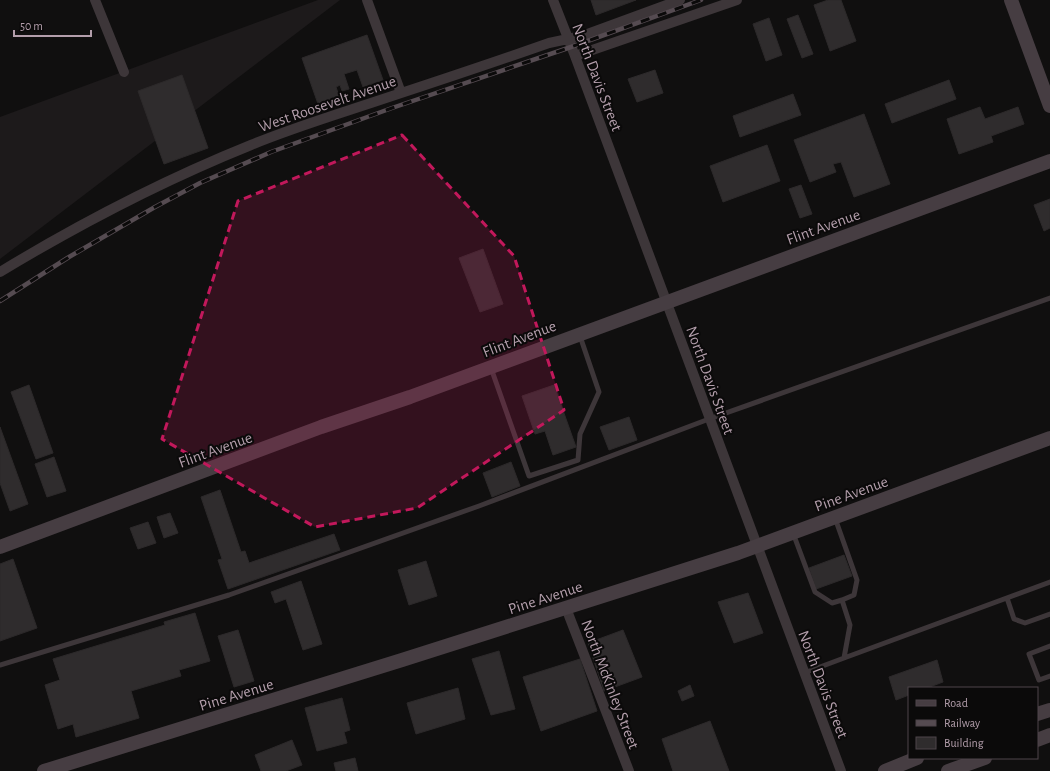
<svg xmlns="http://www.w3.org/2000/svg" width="1050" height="771" viewBox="0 0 1050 771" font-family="'Alegreya Sans',sans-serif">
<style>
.built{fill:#1d1a1b}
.building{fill:#2f2c2d;stroke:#2c292a}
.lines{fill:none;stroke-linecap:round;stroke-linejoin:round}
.lane{stroke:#3d3639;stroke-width:5}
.street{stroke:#3d3639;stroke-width:10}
.secondary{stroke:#463d42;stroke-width:14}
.rail-casing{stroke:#554b51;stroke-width:4.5}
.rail{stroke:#0b0a0a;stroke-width:3;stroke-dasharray:9;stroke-linecap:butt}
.marked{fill:#c2185b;fill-opacity:0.2;stroke:#c2185b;stroke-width:3;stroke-dasharray:8 5;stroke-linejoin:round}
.labels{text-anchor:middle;stroke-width:4;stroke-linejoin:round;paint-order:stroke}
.street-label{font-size:16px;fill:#b39eab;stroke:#0b0a0a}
</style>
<rect width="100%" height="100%" fill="#100f0f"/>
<path class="built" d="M318 0H340L0 259V117Z"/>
<path class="building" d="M591 0H636L596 15Z
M828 0H841L856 41 830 51 814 5Z
M798 15 813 54 802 58 787 19Z
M769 18 782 55 766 61 753 24Z
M367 35 383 80 363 87 357 70 344 74 349 89 342 91 340 85 336 87 339 96 318 104 302 58Z
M655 70 663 93 637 102 628 79Z
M182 75 208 148 164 164 138 91Z
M949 80 956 99 892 123 885 104Z
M793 94 801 115 740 137 733 116Z
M980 107 985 119 1018 107 1024 124 991 136 993 142 959 154 947 119Z
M864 114 890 184 854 197 841 162 833 164 836 172 810 182 794 140Z
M767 145 780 181 723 202 710 166Z
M801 185 812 214 800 218 789 189Z
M1050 199V228L1044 231 1034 205Z
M483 249 503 304 480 312 459 258Z
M29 385 53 453 36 459 11 392Z
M554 385 576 447 553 455 545 431 535 434 522 396Z
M629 417 637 440 609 450 600 427Z
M0 427 28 504 10 511 0 483Z
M54 457 66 491 47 497 35 464Z
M511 462 520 486 492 497 483 473Z
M220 490 241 552 245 551 249 563 334 534 340 550 228 589 218 560 222 559 201 497Z
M170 513 178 533 164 538 157 517Z
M148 522 156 543 138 549 130 528Z
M844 555 852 576 816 589 809 568Z
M13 559 37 628 0 641V564Z
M426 561 437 596 409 605 398 570Z
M301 581 322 644 303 650 286 599 275 603 271 592Z
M748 593 763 633 734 643 718 602Z
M195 613 210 661 179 670 181 676 131 691 139 718 76 737 73 724 58 729 45 685 60 680 53 659 165 625 164 622Z
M238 630 254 681 234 687 218 636Z
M623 630 642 677 604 691 588 643Z
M499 651 515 709 491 715 472 659Z
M580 659 597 711 541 731 523 677Z
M937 660 943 682 927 688H909V695L896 700 889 677Z
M690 685 694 696 682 701 678 691Z
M458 688 465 719 416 734 407 703Z
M342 698 350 730 344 732 347 743 317 751 305 708Z
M710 721 729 771H673L662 739Z
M292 740 302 765 286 771H261L255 755Z
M355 758 358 771H336L334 763Z"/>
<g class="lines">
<path class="lane" d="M491 368 529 476 578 460 580 434 599 392 580 336
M793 533 815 592 832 603 842 600
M1007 598 1014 619 1025 623 1050 614
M1050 646 1029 654 1039 680 1050 676
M844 658 1050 582
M0 665 229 595 479 506 709 419 1050 298
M804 673 844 658 850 625 842 600 854 595 857 580 835 518"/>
<path class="street" d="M95 0 124 72
M367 0 401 93
M553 0 575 56 841 771
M575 56 737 0
M0 272C81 223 164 180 251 145 292 128 335 115 377 101 435 82 492 63 549 43L582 36 680 0
M566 608 629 771"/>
<path class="secondary" d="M1011 0 1050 106
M0 547 321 427 410 397 1050 161
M1037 714 1050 710
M1037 740 1050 735
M44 771 402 660 738 553 1050 438
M885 771 917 758
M948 771 985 758"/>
<defs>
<path id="rail" d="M0 301 69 257 155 207 200 183 271 152 392 108 571 47 701 0"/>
</defs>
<use href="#rail" class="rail-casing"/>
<use href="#rail" class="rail"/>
</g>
<path class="marked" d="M402 135 514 256 564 410 417 508 315 527 162 439 238 201Z"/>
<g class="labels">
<g class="street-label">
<text transform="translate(598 77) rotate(69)" y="6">North Davis Street</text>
<text transform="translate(327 103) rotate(-19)" y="6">West Roosevelt Avenue</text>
<text transform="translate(823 226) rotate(-20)" y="6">Flint Avenue</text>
<text transform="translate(519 338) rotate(-21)" y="6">Flint Avenue</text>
<text transform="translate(711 380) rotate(70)" y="6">North Davis Street</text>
<text transform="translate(215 449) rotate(-20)" y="6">Flint Avenue</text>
<text transform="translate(851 493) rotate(-20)" y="6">Pine Avenue</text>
<text transform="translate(545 597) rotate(-18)" y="6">Pine Avenue</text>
<text transform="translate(611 684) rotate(69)" y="6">North McKinley Street</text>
<text transform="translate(824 684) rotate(69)" y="6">North Davis Street</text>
<text transform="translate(236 694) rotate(-17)" y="6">Pine Avenue</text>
</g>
</g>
<rect x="908" y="687" width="130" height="72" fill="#0b0a0a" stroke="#4e454a"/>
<rect x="916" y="700" width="20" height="6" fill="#463d42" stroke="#4e454a"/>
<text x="944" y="707" font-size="12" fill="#b39eab">Road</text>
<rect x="916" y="720" width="20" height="6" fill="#554b51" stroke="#4e454a"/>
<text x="944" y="727" font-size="12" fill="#b39eab">Railway</text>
<rect x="916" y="737" width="20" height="12" fill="#2f2c2d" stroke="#4e454a"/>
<text x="944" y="747" font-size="12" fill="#b39eab">Building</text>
<path d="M14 30v6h77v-6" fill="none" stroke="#b39eab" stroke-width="2"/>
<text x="20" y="30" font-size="12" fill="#b39eab" stroke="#0b0a0a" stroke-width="3" paint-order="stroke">50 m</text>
</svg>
